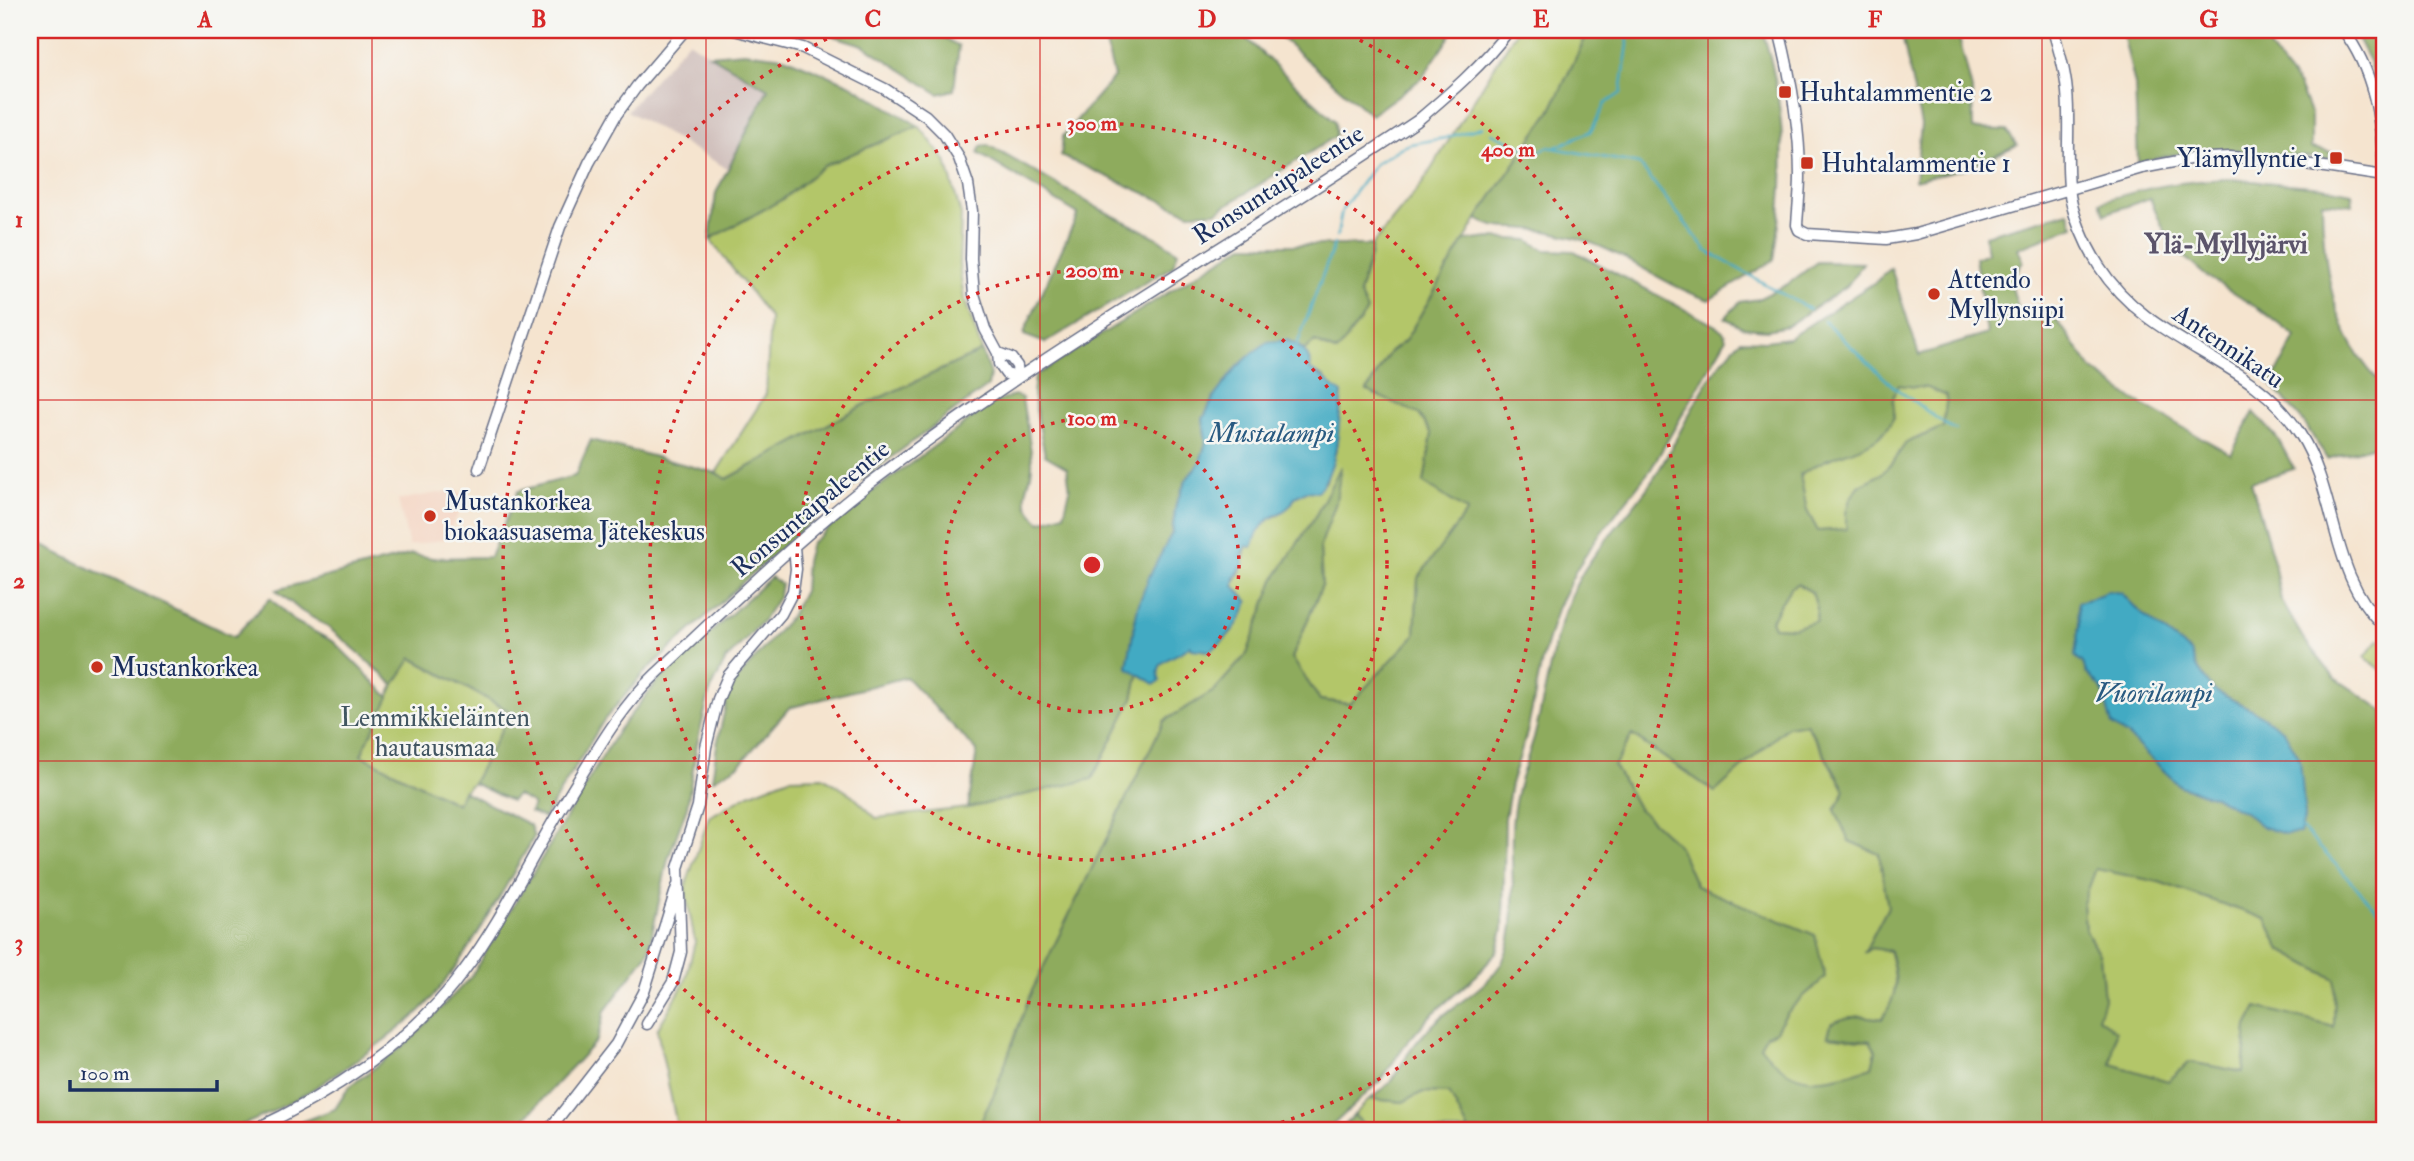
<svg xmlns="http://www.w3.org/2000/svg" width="2414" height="1161" viewBox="0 0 2414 1161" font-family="'IM FELL Double Pica',serif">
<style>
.built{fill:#f4d3c0}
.industrial{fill:#d0c0bc}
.green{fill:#b3c669;stroke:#677a64;stroke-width:2}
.forest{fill:#8eab5d;stroke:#546d5e;stroke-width:2;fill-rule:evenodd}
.water{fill:#43aac3;stroke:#2f6c90;stroke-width:2}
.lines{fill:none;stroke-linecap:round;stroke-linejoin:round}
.stream{stroke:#43aac3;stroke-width:2.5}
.minor-casing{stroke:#676e86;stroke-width:13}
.minor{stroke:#fff;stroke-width:10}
.grid{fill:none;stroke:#d62828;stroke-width:2;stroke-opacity:0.55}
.ring{fill:none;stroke:#d62828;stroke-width:3.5;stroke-dasharray:3.5 7}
.poi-dot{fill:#c8321e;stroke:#f6f6f2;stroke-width:2.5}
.labels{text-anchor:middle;stroke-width:5;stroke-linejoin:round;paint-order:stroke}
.poi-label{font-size:26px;fill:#1b2f5e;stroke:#f6f6f2;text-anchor:start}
.street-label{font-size:26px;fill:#1b2f5e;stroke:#f6f6f2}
.park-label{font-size:26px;fill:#415561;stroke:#f6f6f2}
.neighbourhood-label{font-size:28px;font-weight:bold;fill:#5b546b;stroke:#f6f6f2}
.water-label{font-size:28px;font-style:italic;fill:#295a81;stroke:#f6f6f2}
.centre{fill:#d62828;stroke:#f6f6f2;stroke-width:3.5}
.ring-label{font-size:21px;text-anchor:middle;font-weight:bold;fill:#d62828;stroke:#f6f6f2;stroke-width:5;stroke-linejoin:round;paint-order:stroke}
.neatline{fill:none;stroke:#d62828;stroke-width:2.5}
.grid-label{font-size:23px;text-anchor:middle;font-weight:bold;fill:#d62828}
</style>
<rect width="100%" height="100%" fill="#f6f6f2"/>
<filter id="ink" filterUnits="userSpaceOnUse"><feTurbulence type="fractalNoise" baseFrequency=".0143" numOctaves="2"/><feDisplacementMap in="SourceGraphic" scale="14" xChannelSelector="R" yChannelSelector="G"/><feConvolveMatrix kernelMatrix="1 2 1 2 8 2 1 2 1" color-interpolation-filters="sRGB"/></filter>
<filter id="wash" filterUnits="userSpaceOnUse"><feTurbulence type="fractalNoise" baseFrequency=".00686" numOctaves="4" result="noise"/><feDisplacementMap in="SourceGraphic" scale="28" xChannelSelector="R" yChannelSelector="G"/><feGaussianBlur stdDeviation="1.57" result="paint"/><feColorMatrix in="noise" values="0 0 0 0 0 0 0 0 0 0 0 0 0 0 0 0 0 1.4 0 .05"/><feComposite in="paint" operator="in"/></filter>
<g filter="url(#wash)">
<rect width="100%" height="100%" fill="#f5e4cf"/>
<path class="built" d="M455 490 467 498 445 539 409 546 398 500Z"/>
<path class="industrial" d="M688 41 768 89 728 169 627 111Z"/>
<path class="green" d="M1517 30H1589L1551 110 1477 219 1405 341 1390 352 1367 390 1419 414 1432 434 1424 483 1467 511 1418 578 1415 635 1351 704 1320 700 1292 658 1322 586 1320 547 1336 502 1340 469 1316 515 1274 580 1247 654 1214 691 1164 721 1030 995 994 1094 976 1131H678L657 1030 685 982 695 942 685 888 709 817 749 794 789 778 823 777 852 795 876 818 968 808 1092 779 1133 698 1139 672 1155 684 1159 681C1152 655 1182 658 1190 645L1192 649 1248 602 1234 586C1235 577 1242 572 1243 564 1245 557 1244 552 1247 545L1252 546 1257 532 1268 519 1279 515 1295 497 1326 482 1336 448 1342 393 1330 386 1324 377 1310 370 1311 363 1304 350 1315 342 1337 352 1366 311 1359 293 1370 257 1372 245 1422 184Z
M919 126 946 161 961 215 959 265 964 298 982 351 862 406 727 479 716 473 766 394 770 318 710 239 783 199 823 166Z
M1898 385 1928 388 1947 396 1943 427 1906 443 1891 464 1881 474 1859 486 1846 530 1818 531 1807 511 1800 474 1894 418 1892 395Z
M1797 584 1812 592 1817 608 1816 621 1794 628 1774 627 1771 620 1790 588Z
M2379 639 2384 643V672L2365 657Z
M411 658 511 712 473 783 463 791 458 804 361 755 394 685Z
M1806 724 1845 790 1849 841 1879 854 1888 907 1865 951 1871 948 1889 950C1897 979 1899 993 1883 1019 1863 1015 1848 1015 1831 1024L1828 1036 1870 1041 1876 1051 1872 1067C1822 1082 1796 1092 1759 1047L1766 1035 1776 1031C1784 1012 1798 999 1814 988L1745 908 1696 886 1678 845 1638 808 1614 766 1631 735 1715 792 1787 727Z
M2096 868 2159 882 2266 919 2281 950 2335 979 2334 1027 2257 1008 2247 1026 2243 1072 2190 1062 2168 1081 2110 1064 2115 1031 2098 1018 2104 999 2100 956 2085 929 2083 903Z
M1423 1092 1449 1093 1469 1131H1370L1354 1115 1370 1099 1403 1102Z"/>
<path class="forest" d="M814 30H930L959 46 954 90 939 94 863 45Z
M1083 30H1237L1335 121 1336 136 1216 212 1189 213 1061 156 1063 136 1114 77 1106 44Z
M1272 30H1454L1422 78 1371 115Z
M1589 30H1762C1787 104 1787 183 1774 260L1709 300C1662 285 1624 251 1576 238 1561 234 1544 230 1529 229 1510 227 1493 230 1477 219L1551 110Z
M1901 30H1957L1972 90 1973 129 2006 130 2017 145 1966 168 1915 180 1921 125Z
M2122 30H2255L2299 86 2311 116V148L2331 152 2330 159 2231 150 2188 152 2138 162 2135 85Z
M2365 30H2384V115L2369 61 2356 36Z
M744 52 784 57 849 84 919 126 823 166 783 199 710 239 716 193 768 89 710 55Z
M988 145 1098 208 1156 237 1178 252 1173 266 1045 343 1024 335 1025 330 1078 214 978 153 981 146Z
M2229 179 2322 187 2352 193 2353 205 2322 202C2323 268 2333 338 2384 386V448L2382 444 2327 459 2305 424 2271 384 2296 337 2265 313 2205 275 2182 255 2164 230 2150 198 2105 214 2100 202C2147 187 2180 181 2229 179Z
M2069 212 2074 226 2018 248 2023 261 2011 284 2018 307 2032 318 2050 310 2092 369 2132 399 2231 454 2254 412 2278 439 2294 469 2251 482 2273 558 2281 600 2303 638 2334 677 2384 711V1131H1469L1449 1093 1423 1092 1403 1102 1370 1099C1377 1094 1384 1088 1390 1082 1398 1073 1403 1060 1410 1051 1418 1040 1429 1028 1439 1019 1461 1000 1496 982 1506 953 1520 917 1508 855 1513 816 1516 787 1527 761 1535 734 1549 679 1554 621 1583 572 1605 535 1638 507 1659 470 1685 426 1704 376 1741 340L1765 341 1789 338 1878 280 1891 268 1919 355 1987 334 1975 258 1988 253 1985 235ZM1898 385 1928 388 1947 396 1943 427 1906 443 1891 464 1881 474 1859 486 1850 499 1846 513V529L1818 531 1807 511 1800 474C1808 470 1816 465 1824 461 1849 450 1878 447 1892 421 1899 409 1887 402 1898 385ZM1797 584 1812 592 1817 608 1816 621 1794 628 1774 627 1771 620 1790 588ZM2108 591 2121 593 2142 614 2191 652 2195 664 2213 690 2253 710 2302 792 2305 816 2263 827 2246 813 2215 797 2180 786 2128 736 2112 725 2103 691 2086 672 2083 663 2075 656 2079 626 2078 602 2100 596ZM1807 724 1845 790 1835 810 1849 841 1879 854 1888 907 1864 953 1871 948 1890 951C1898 979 1899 993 1882 1019 1863 1015 1848 1015 1831 1024L1828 1036 1870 1041 1876 1051 1872 1067C1823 1082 1795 1091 1760 1046L1766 1035 1776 1031C1787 1007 1807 995 1825 977L1815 935 1696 886 1678 845 1638 808 1614 766 1632 735 1715 792 1787 727ZM2096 869 2159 882 2266 919 2281 950 2335 979 2334 1027 2257 1007 2247 1026 2243 1072 2190 1062 2168 1081 2111 1064 2116 1031 2098 1018 2104 999 2100 956 2085 929 2083 903Z
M1490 238 1528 240 1545 250 1574 251 1716 326 1724 332 1726 339 1651 469 1596 539 1576 570 1557 609 1543 656 1527 733 1511 784 1505 818 1503 929 1497 952 1477 975 1430 1016 1404 1046 1382 1079 1335 1123 1323 1131H976L994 1094 1030 995 1164 721 1214 691 1247 654 1274 580 1316 515 1341 466 1336 502 1320 547 1322 585 1292 658 1320 700 1350 704 1415 635 1418 578 1467 511 1424 483 1432 434 1419 414 1367 391 1390 352 1405 341 1464 241Z
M1244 245H1372L1370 257 1359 293 1367 311 1337 352 1315 342 1304 350 1297 345 1268 342 1236 368 1214 397 1203 419 1206 442 1200 462 1186 480 1176 504 1172 533 1138 606 1127 667 1139 672 1133 698 1092 779 968 808 977 751 906 677 789 708 739 765 712 780 717 745 727 699 735 682 790 617 804 591 806 561 811 543 869 494 993 403 1014 395 1022 398C1025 419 1030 439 1032 460 1034 488 1012 495 1040 522L1064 514 1070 490 1067 468 1045 455 1033 395 1035 376Z
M1817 262 1863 263 1847 286 1787 326 1767 330 1744 328 1725 318 1740 302 1758 299 1788 284Z
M982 351 990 375 988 386 858 482 787 542 644 673 604 720 544 818 530 812 533 804 517 795 511 801 473 783 511 712 412 658 394 685 350 645 325 625 301 611 276 590 412 554 432 558 490 557 518 491 575 476 591 440 716 473 727 479 862 406Z
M30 540 234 637 270 598 294 621 334 642 389 697 361 755 457 804 463 791 530 825 534 837C502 892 472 950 431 999 418 1015 399 1029 383 1041 336 1076 281 1113 226 1131H30Z
M771 577 781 584 779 596 762 622 725 661 709 694 697 744 687 807 668 859 648 953 605 1011 597 1040 513 1131H277L335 1109 349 1087 407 1043 470 978 619 729 657 682Z
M1354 1115 1370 1131H1340Z"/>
<path class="water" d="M1287 340C1300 346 1312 354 1310 370 1323 374 1330 386 1342 393 1338 425 1340 466 1317 492L1306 491 1295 497C1288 514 1277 511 1266 522 1259 529 1255 537 1252 547L1246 546 1242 556 1244 563 1235 577 1234 586 1248 602C1242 621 1227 641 1209 651L1192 649 1190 645C1182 658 1151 656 1160 681L1155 684 1127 667 1138 606 1149 577 1172 533 1176 504 1186 480 1200 462 1206 442 1203 419 1214 397 1236 368 1255 351 1268 342Z
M2108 591 2121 593 2142 614 2191 652 2195 664 2213 690 2253 710 2284 731 2300 759 2305 816 2300 833 2285 834 2263 827 2246 813 2215 797 2180 786 2128 736 2112 725 2103 691 2086 672 2083 663 2075 656 2079 626 2078 602 2100 596Z"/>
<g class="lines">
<path class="stream" d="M1492 133 1537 153 1547 147 1554 148 1591 131 1605 104 1621 93 1628 44 1626 30
M1554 148 1639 164 1707 251 1809 309
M1337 236 1342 210 1375 164 1400 148 1410 144 1445 138 1482 127
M1824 321 1894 387 1946 425 1956 430
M1297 345 1334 244
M2302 828 2384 917"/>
</g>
</g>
<g filter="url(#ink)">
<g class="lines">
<defs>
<path id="minor" d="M734 30 803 48 885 89 926 116 944 134 959 158 968 184 972 211 971 259 974 294 985 329 998 353 999 364 1006 374 1018 377 1017 366 1011 358 998 353
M1779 30C1791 78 1800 126 1800 176 1800 192 1798 208 1797 225L1799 230 1807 234 1886 239 1916 234 2142 168 2189 159 2229 157 2278 160 2384 176
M2053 30C2059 50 2065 70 2067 92 2070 123 2066 156 2069 187 2071 213 2085 244 2099 266 2151 348 2252 356 2300 434 2338 493 2330 577 2384 626
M2343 30C2374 70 2381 120 2384 168
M479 469 560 227 589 163 616 115 637 86 685 30
M647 1024 673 982 681 952 678 868 698 806 706 747 718 699 728 676 781 614 793 591 796 569 794 547
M251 1131C328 1096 413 1041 463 972 504 918 532 854 568 797 594 755 619 709 655 675 723 611 792 544 866 486 1041 352 1234 244 1417 121 1450 93 1483 65 1509 30
M548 1131 616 1044 644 992 677 887"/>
</defs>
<use href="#minor" class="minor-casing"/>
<use href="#minor" class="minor"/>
</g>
</g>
<path class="grid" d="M372 30V1131M706 30V1131M1040 30V1131M1374 30V1131M1708 30V1131M2042 30V1131M30 400H2384M30 761H2384"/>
<g class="ring">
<circle cx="1092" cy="565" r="147"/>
<circle cx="1092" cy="565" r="295"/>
<circle cx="1092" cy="565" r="442"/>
<path d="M930 1131A589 589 0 0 1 843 31M1341 31A589 589 0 0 1 1254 1131"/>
</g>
<g class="poi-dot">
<rect x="1778" y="85" width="14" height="14" rx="3.5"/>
<rect x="2329" y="151" width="14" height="14" rx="3.5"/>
<rect x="1800" y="156" width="14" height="14" rx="3.5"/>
<circle cx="1934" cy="294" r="7"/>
<circle cx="430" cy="516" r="7"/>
<circle cx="97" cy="667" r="7"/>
</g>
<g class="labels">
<g class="poi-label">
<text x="1799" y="101">Huhtalammentie 2</text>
<text x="2322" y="167" text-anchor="end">Ylämyllyntie 1</text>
<text x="1821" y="172">Huhtalammentie 1</text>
<text x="1948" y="288">Attendo<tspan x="1948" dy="30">Myllynsiipi</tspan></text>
<text x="444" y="510">Mustankorkea<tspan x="444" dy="30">biokaasuasema Jätekeskus</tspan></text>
<text x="111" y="676">Mustankorkea</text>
</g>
<g class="street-label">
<text transform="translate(1278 184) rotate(-33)" y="9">Ronsuntaipaleentie</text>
<text transform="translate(2229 346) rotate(34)" y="9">Antennikatu</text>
<text transform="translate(810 508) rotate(-40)" y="9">Ronsuntaipaleentie</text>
</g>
<g class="park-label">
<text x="435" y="726">Lemmikkieläinten<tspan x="435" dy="30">hautausmaa</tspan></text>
</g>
<g class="neighbourhood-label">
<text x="2226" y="253">Ylä-Myllyjärvi</text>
</g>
<g class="water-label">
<text x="1271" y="442">Mustalampi</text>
<text x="2154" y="702">Vuorilampi</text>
</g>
</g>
<circle cx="1092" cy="565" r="10" class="centre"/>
<g class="ring-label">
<text x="1092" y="130">300 m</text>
<text x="1508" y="156">400 m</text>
<text x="1092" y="277">200 m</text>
<text x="1092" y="425">100 m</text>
</g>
<rect width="2414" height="1161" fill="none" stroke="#f6f6f2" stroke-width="77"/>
<path d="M70 1080v10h147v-10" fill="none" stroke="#1b2f5e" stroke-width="3.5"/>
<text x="80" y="1080" font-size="21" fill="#1b2f5e" stroke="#f6f6f2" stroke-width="5" paint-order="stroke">100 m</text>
<rect x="38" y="38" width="2338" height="1084" class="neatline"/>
<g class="grid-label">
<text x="205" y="27">A</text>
<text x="539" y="27">B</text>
<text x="873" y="27">C</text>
<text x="1207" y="27">D</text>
<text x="1541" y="27">E</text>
<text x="1875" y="27">F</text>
<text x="2209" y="27">G</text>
<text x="19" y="227">1</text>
<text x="19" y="588">2</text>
<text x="19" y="950">3</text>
</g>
</svg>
